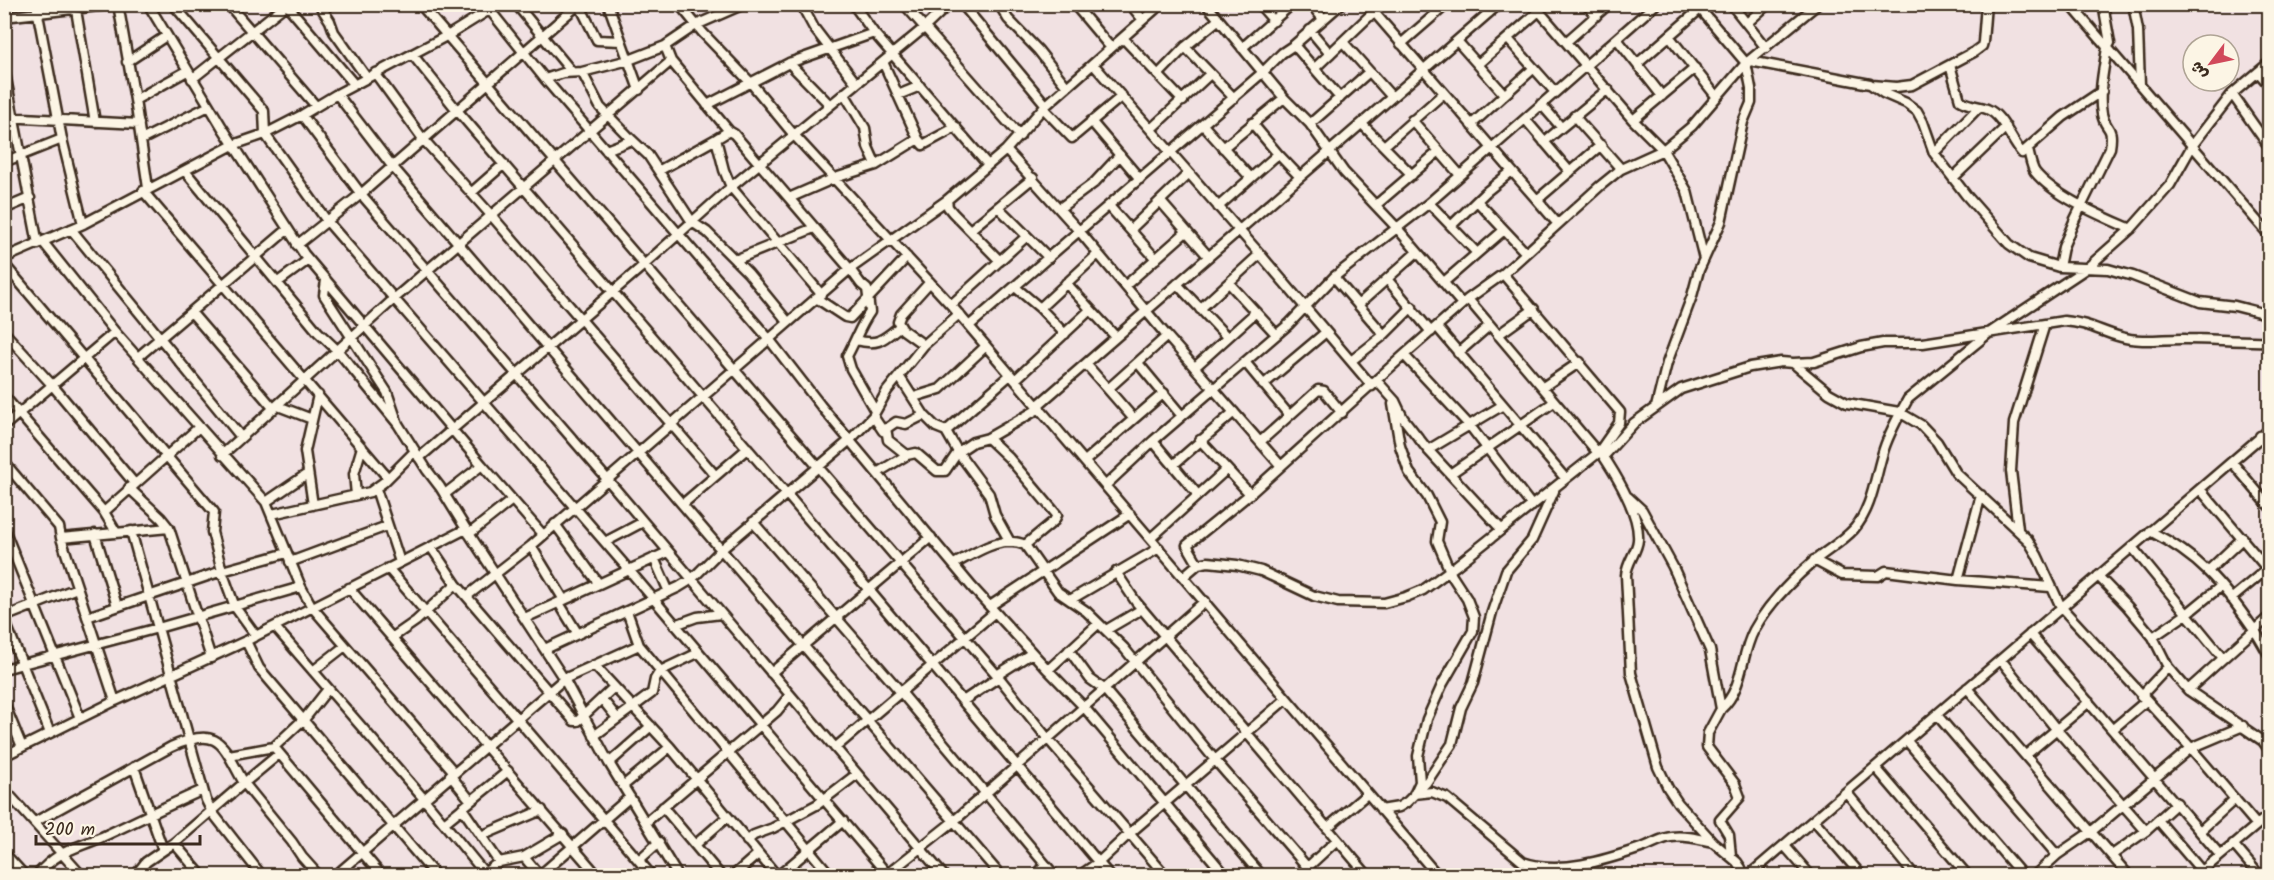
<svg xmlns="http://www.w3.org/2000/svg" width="2274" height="880" viewBox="0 0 2274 880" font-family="Kalam,'Playpen Sans Arabic',sans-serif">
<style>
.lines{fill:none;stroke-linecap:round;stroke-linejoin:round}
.minor-casing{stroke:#3b2a1e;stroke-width:13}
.minor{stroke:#fcf5e5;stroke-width:8}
</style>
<rect width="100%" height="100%" fill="#f1e1e2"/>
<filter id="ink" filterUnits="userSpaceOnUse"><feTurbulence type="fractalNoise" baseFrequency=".0167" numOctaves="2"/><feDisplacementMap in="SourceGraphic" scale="12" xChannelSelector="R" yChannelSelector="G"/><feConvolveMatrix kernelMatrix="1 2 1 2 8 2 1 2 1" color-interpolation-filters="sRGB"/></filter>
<g filter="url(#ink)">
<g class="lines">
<defs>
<path id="minor" d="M36 4 62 139 83 224
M75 4 95 122
M118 4 135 100 148 188
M148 4 222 127 304 254 482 465 445 494
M173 4 264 111 265 134 327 221 629 570 889 876
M228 4 316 106
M286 4 354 84
M319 4 330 21 334 32 367 78
M420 4 997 675 1048 739 1166 876
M485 4 545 79 769 339 821 406 972 587 1048 670 1084 707 1226 876
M516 4 572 72
M608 4 639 90
M679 4 703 33 751 83 794 135 951 305 1438 876
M801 4 814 28 856 83
M853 4 874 33 988 165
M904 4 1020 136
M962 4 1046 105
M999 4 1008 19 1038 50 1067 87
M1074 4 1111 48
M1130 4 1143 20
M1206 4 1284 98 1310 124 1344 172 1397 228 1462 304
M1259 4 1274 21
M1311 4 1323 19
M1367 4 1557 223
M1428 4 1436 14
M1480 4 1489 13
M1533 4 1633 120 1663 150 1687 191 1704 259
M1586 4 1596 16
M1731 4 1766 48
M2070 4 2270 236
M2133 4 2138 30 2140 85
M4 17 116 4
M1747 23 1768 4
M1310 30 1330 54
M1669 36 1716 96
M1123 38 1183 101
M1508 39 1555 92
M1617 39 1662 96
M1457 41 1504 94
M1343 42 1392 97
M1566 42 1609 4
M1401 44 1447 4
M1185 47 1234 98
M1242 48 1292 4
M412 54 456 109 869 590 1110 876
M671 61 729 131 716 139 724 170 731 187 821 294
M1750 61 1870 84 1883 93 1906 103 1917 111 1923 122 1934 153 1966 195 2009 244 2029 258 2059 267 2108 269 2133 276 2200 302 2235 306 2270 315
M127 62 166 36
M883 62 918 139 923 145 956 127
M789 63 830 105
M1093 64 1260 254 1372 386
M1478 64 1539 11
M1637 64 1700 9
M1950 65 1960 100C1971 107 1978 105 1987 109 2003 115 2011 141 2022 153L2063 117 2102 91
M4 68 38 244
M1315 68 1382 4
M582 72 600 107 632 140
M2258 72 2270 86
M375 73 423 139 491 215 715 475
M1158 75 1185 47 1218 20
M192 79 287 4
M545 79 563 73 582 72 629 60 665 46 696 25 744 4
M1872 85 1896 87 1912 85 1974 52 1982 46 1983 42 1986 4
M844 93 865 128 868 147 876 165
M337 94 392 166 1001 876
M2232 94 2270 148
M898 95 920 86
M1340 98 1294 45 1341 4
M135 100 187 71
M1541 104 1561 127
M707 105 789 63 874 33
M1043 108 1072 138 1122 96
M302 115 361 194 607 479 944 876
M1574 116 1621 169
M4 117 139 124
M1525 119 1570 172
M1412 120 1460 175
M1633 120 1695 68
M1091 121 1140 179
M1252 123 1278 154 1300 177
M1310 124 1369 72
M1362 124 1412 175
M1203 125 1250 177
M1471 125 1534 68
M1151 129 1210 74
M729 131 734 134 850 269 861 284 867 289 870 312C860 326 855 342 847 356L851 369 875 411
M141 140 209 106
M1544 142 1608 89
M1384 146 1444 93
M1223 148 1284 98
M606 150 632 140 648 155 692 222 707 232 748 273 788 322
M1006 150 1080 232 1167 336 1281 466
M2028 150C2030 157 2031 166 2035 172 2055 197 2102 216 2131 229
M1934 153 1978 108
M4 162 62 139
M660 170 716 139
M185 171 318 332 338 351 398 424
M1953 178 2006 127
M143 191 388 478
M471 193 504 164
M789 198 835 178 876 165 918 139
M947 200 948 207 953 213 1000 261
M1537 200 1601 145
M1477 201 1526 253
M1161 202 1208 256
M1429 203 1477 253
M1376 205 1438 152
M1109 206 1156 259
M1218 207 1278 154
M999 208 1049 258
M1060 208 1094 183 1120 155
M4 209 30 198
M1451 226 1486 192 1512 171
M71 229 241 437
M1131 229 1188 174
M970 230 1033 178
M43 242 115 332 266 502 301 587 312 607 454 772
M297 245 361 194 579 4 597 40 621 41
M4 246 10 255
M4 258 83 224 233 145 265 134 302 115 337 94 452 33 489 10
M735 260 814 228
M4 264 214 512 212 532 222 571 235 607 256 636
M2059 267 2063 247 2075 219 2110 148C2114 124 2105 131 2102 114 2098 93 2104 68 2107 48L2110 43 2103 4
M1334 277 1384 335
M1387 279 1431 332
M326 280 324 295 387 392 398 424 427 470 440 487 466 529
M278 282 308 260
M1444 282 1504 230
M1066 283 1116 337
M1229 283 1276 334
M1177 284 1227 337
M1125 286 1186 232
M1015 287 1040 308 1065 334
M816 298 845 317 850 318 907 257
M1468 299 1598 453
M951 305 1027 236
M1358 305 1417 252
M1040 308 1098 254
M1200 309 1260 254
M191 312 274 409
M969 326 1262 73 1282 53 1294 45
M1437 327 1565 478
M4 332 53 386 134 483
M1498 335 1534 309
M856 340C878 346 883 340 900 326
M924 345 903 330 898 322 901 314 930 282
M1458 353 1490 325
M1404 355 1470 426 1532 506
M138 357 287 230
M1351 361 1384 335 1412 307
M1245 362 1289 415
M1138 363 1182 416
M1793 363 1814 362 1861 347 1883 343H1923L2064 321C2089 323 2099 331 2121 337 2142 343 2166 338 2186 339 2214 339 2241 342 2270 341
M1086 364 1133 418
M1195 367 1256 312
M1010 375 946 431 958 452 989 494 995 515 1010 542
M899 376 924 415 936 427 946 431
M1015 380 1090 310
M1377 381 1395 401 1403 418 1428 450 1501 529
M1263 385 1326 332
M1543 387 1580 362
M1108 389 1167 336
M4 396 104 512
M914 397 940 389 986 346
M1395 401 1393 404 1400 446 1409 472 1427 496 1440 522 1437 541 1452 576 1467 599 1474 617 1473 631 1442 685 1427 719 1418 756 1420 782 1414 795
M278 406 312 419
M1037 406 1499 4
M1656 407 1667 363 1692 296 1699 270 1721 222 1743 122 1751 103V88L1746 63 1696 4
M873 416 883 431 896 422 906 424 924 415
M4 426 115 332
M886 428 888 440 907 455
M2260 436 2270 447
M988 438 1009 458 1057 515 1054 521 1025 545
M1200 440 1250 494
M1153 441 1198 495
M1260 442 1318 390 1324 391 1342 413
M1428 450 1503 405
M1602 454C1616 475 1640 514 1638 540 1637 552 1627 562 1626 575L1631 673 1658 767 1668 788 1678 803 1713 842 1737 862 1741 868V876
M222 455 395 298 671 61 665 46
M1604 456 1634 423 1681 389 1750 367 1781 362 1793 363 1829 393 1847 403 1899 412 1921 425 1937 442 1956 473 2028 540 2037 555 2061 607 2191 748 2256 824
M419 458 644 265 731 187 924 28 949 4
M1085 461 1164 393
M4 462 59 527 61 538 169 528
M2232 462 2270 507
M482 465 543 535
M1173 465 1234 412
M877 473 907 455 916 453 937 471H945L958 452 973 442 988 438 1040 408
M1450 474 1554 402
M1106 485 1153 441 1289 324 1334 277 1429 203 1656 4
M129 488 161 518 169 528 211 658
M376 489 400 562
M2200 489 2270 572
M356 495 354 474 362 447
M1628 497 1642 510 1673 567 1710 650 1721 709 1708 733 1707 747 1735 784 1740 797 1720 820 1729 835 1731 856
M266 502 307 474
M684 503 748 448
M313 505 305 451 318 395
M272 514 370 492 384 482 415 451
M753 522 900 691 1055 876
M555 524 599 584
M4 529 80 718
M2018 529 2011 471 2014 423 2045 324
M131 531 206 800 212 812 262 876
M2150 531C2199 556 2222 583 2253 628 2259 636 2264 647 2270 656
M116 532 104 512 198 428
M95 534 117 606
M469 534 512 500
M61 538 115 701
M1151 538 1227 469
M605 542 643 522
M531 546 564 600
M431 547 456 584 574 721H578L614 687
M2132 547 2223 658
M654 558 669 592
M1814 560 1842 575 1878 576 1886 571 1958 580 2050 587
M290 562 387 526
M954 564C975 553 1002 534 1025 545L1058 592 1086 611 1124 648 1215 760 1315 876
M1198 564 1208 562 1237 565 1261 571 1314 596 1338 602 1384 603 1406 597 1423 590 1457 565 1598 453 1619 423 1620 412 1503 274
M388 568 652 876
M2209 570 2243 538
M1116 572 1136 602 1368 876
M1184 576 1198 564 1187 545 1250 494 1404 355 1468 299 1503 274 1600 186 1621 169 1663 150 1692 126 1746 63 1818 4
M2098 576 2127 606 2153 637 2168 667 2188 690 2263 741 2270 751
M1958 580 1981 495
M349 588 598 876
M467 596 531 546 850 269 947 200 1006 150 1043 108 1161 4
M2231 599 2267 569
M1070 600 1159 548
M559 603 578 634
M990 606 1130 514
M4 617 77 588
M87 617 222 571 287 553
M525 618 668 552
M4 619 50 733
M675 625 697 617 721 614
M275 627 424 799 487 876
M1106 630 1142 609
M2030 634 2220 855
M393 637 416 621 456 584
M2153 637 2188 613 2221 586
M246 641 259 668 436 876
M639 645 831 876
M545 649 679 587 692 579 722 549 850 440 873 416 887 391 924 345 959 314
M1069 650 1090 679 1104 689 1262 876
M2001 660 2057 730 2146 831
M594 665 670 747 777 876
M4 669 158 628 301 587
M1048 670 1098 624
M313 671 345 646
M771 673 931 537
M997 675 1032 653
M1967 688 2129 876
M2188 690 2270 616
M2141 696 2168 667
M602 699 617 718
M963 701 999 677
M4 703 22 747
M1721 709C1744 688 1740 656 1754 630 1768 604 1792 580 1814 561 1827 550 1842 542 1854 529 1873 507 1875 476 1884 449 1890 431 1899 415 1908 399L1989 333 2087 268 2131 229 2170 185 2192 146 2232 94 2270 62
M1937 715 2057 855
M2113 729 2146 701
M594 736 652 693 655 679 660 671 698 653
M1907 741 2023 876
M274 747 382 876
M835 748 995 612
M229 755 274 747 306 717 328 689
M2026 755 2089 702
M4 756 115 701 246 641 466 529 564 679 609 763 678 876
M609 763 651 726
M134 767 163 850
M1876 768 1968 876
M450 775 471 801
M623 786 670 747
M4 789 82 876
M1847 793 1915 876
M1414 794 1432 792 1447 798 1523 862C1559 875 1606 860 1641 848 1651 845 1661 838 1671 837 1685 835 1699 839 1712 842
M663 807 721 876
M462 808 499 862
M1381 810 1399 807 1407 802 1426 783 1452 744 1461 708 1473 683 1492 612 1506 571 1532 540 1554 491
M1814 820 1862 876
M2158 820 2206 876
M35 822 171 747C220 725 222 744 244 783L279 754
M646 822 777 711 790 695
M444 823 508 771
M1327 828 1367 794
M2200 831 2235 799
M481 836 542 810
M747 841 754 835 773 828 818 804 857 774
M174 843 202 876
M2233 844 2260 876
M695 845 727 817
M1784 845 1811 876
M4 853 25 876
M2112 855 2146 831 2177 803
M524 857 540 876
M639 860 659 842
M485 873 499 862 524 857 563 834
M36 876C60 849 72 850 102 837 136 821 169 805 203 790
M135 876 146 862 174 843 244 783 292 842 302 857 319 876
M335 876 564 679 639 645 627 611
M539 876 630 797
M733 876 758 854
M778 876 843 821
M885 876 954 821 1205 601
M1035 876 1046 865
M1079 876 1099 862 1130 833 1286 699
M1298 876 1337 840
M1748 876 2270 429
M2034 876 2057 855 2092 831 2191 748 2243 726
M2196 876 2270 814"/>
</defs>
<use href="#minor" class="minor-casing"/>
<use href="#minor" class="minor"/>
</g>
</g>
<rect width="2274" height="880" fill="none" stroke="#fcf5e5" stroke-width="24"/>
<rect x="12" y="12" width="2250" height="856" fill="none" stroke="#3b2a1e" stroke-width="2" filter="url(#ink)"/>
<g transform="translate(2211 63) rotate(238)"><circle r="28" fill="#fcf5e5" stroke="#afa495" stroke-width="1.5"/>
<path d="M0-4.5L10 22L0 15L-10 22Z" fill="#d1495b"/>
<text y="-9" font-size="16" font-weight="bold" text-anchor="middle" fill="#3b2a1e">ش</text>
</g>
<path d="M36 835v9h164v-9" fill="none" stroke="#3b2a1e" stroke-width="3"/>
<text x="45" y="835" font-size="18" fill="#3b2a1e" stroke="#fcf5e5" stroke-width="4.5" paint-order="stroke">200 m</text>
</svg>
